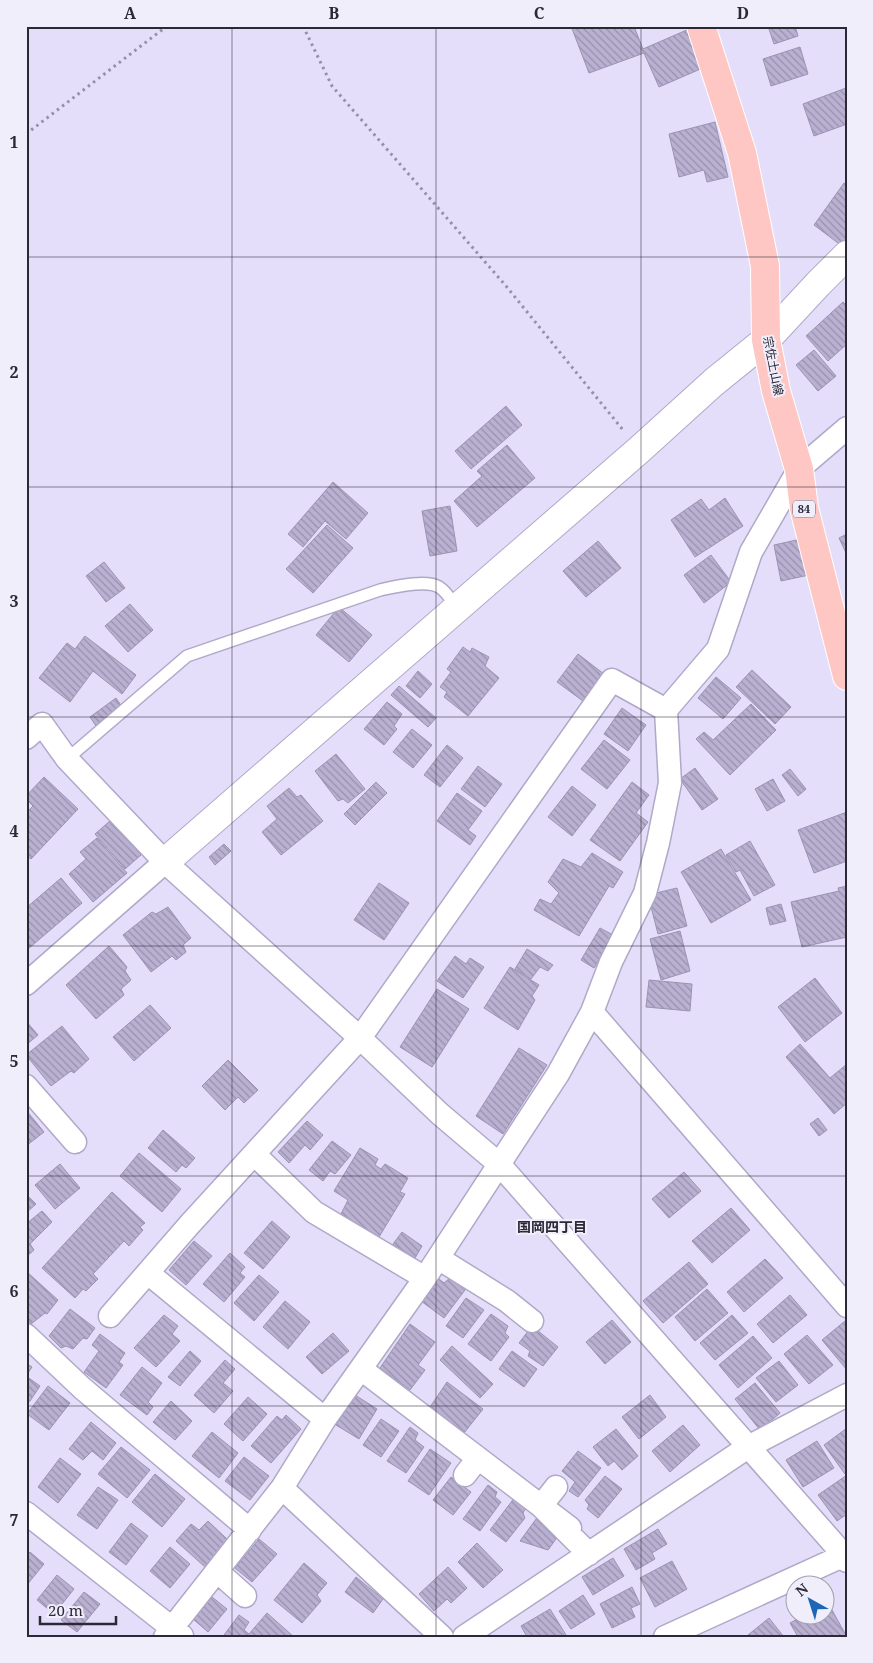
<svg xmlns="http://www.w3.org/2000/svg" width="873" height="1663" viewBox="0 0 873 1663" font-family="'Noto Serif','Noto Sans JP',serif">
<style>
.building{fill:url(#building-back-hatch);stroke:#9b93b2}
.lines{fill:none;stroke-linecap:round;stroke-linejoin:round}
.service-casing{stroke:#b0a8c8;stroke-width:14}
.minor-casing{stroke:#b0a8c8;stroke-width:25}
.tertiary-casing{stroke:#b0a8c8;stroke-width:30}
.primary-casing{stroke:#fff;stroke-width:30}
.path{stroke:#9690a6;stroke-width:3;stroke-dasharray:2.5 4;stroke-linecap:butt}
.service{stroke:#fff;stroke-width:11}
.minor{stroke:#fff;stroke-width:22}
.tertiary{stroke:#fff;stroke-width:28}
.primary{stroke:#fec7c3;stroke-width:28}
.grid{fill:none;stroke:#2c2936;stroke-width:1;stroke-opacity:0.55}
.labels{text-anchor:middle;stroke-width:4;stroke-linejoin:round;paint-order:stroke}
.shield{fill:#f1eefc;stroke:#676471;stroke-width:1}
.shield-label{font-size:11px;font-weight:bold;fill:#2c2936}
.street-label{font-size:12px;fill:#2c2936;stroke:#f1eefc}
.neighbourhood-label{font-size:14px;font-weight:bold;fill:#2c2936;stroke:#f1eefc}
.neatline{fill:none;stroke:#2c2936;stroke-width:2}
.grid-label{font-size:16px;text-anchor:middle;font-weight:bold;fill:#2c2936}
</style>
<defs>
<pattern id="building-back-hatch" width="6" height="6" patternUnits="userSpaceOnUse" patternTransform="scale(1.25)"><rect width="6" height="6" fill="#bab1d2"/><path d="M-1 5l2 2M0 0l6 6M5-1l2 2" fill="none" stroke="#9790ab"/></pattern>
</defs>
<rect width="100%" height="100%" fill="#e5defa"/>
<path class="building" d="M571 26H641L635 29 643 49 689 29 705 67 659 87 644 53 589 73Z
M768 26H795L798 36 774 44Z
M800 47 808 74 771 86 763 59Z
M846 88 847 124 814 136 803 104Z
M715 122 728 177 707 182 704 170 679 177 669 134Z
M844 183 847 185V239L842 246 814 225Z
M843 302 847 306V344L828 361 806 336Z
M814 350 836 376 818 391 796 365Z
M506 406 522 425 471 469 455 451Z
M507 445 535 478 477 527 454 501 482 476 477 471Z
M333 482 368 513 346 539 325 521 303 547 288 534Z
M725 498 743 526 695 557 671 520 701 499 709 510Z
M450 506 457 551 430 556 422 511Z
M327 525 353 548 313 593 286 569Z
M847 534V555L839 538Z
M801 539 809 575 781 581 774 545Z
M598 541 621 568 586 597 563 571Z
M711 555 731 582 704 603 684 575Z
M104 562 125 588 106 602 86 576Z
M130 604 153 630 128 652 105 626Z
M339 607 372 635 349 662 316 635Z
M85 636 136 675 122 694 93 671 70 702 39 678 67 643 75 649Z
M463 647 470 652 472 648 489 657 485 666 499 678 468 716 444 697 447 692 440 687 451 672 447 669Z
M578 654 604 674 583 701 557 682Z
M752 670 791 707 775 724 736 687Z
M418 671 432 684 420 698 406 686Z
M716 677 741 698 723 719 698 698Z
M399 686 436 718 428 727 391 695Z
M116 698 122 707 96 726 90 717Z
M387 702 402 714 394 726 397 729 384 745 364 729Z
M751 704 776 730 730 775 696 739 704 732 713 740Z
M622 708 646 725 628 751 604 734Z
M412 729 432 745 413 768 393 752Z
M604 740 630 760 607 789 581 769Z
M447 745 463 758 440 787 424 775Z
M336 754 365 789 348 803 343 799 338 801 315 771Z
M478 766 502 784 485 807 461 789Z
M695 768 718 799 702 810 680 779Z
M790 769 806 789 798 796 782 775Z
M44 777 78 809 31 859 26 855V813L33 806 26 799V796Z
M773 779 785 801 767 811 755 789Z
M376 782 387 793 355 825 344 814Z
M632 782 649 795 636 813 648 822 620 861 590 840Z
M572 786 596 805 572 836 548 817Z
M289 788 297 797 301 795 323 821 281 855 262 832 277 819 267 806Z
M457 793 482 811 468 830 476 836 470 845 437 821Z
M847 812V861L814 873 798 830Z
M111 820 141 855 125 869 95 834Z
M97 838 127 873 93 902 69 874 86 859 80 852Z
M750 841 775 885 754 896 740 870 736 872 726 855Z
M224 844 231 851 215 865 209 857Z
M721 849 751 900 711 923 681 872Z
M592 853 623 872 613 888 609 886 579 936 534 910 540 899 551 904 559 893 548 882 563 859 581 867Z
M61 878 82 903 28 949 26 947V908Z
M379 883 409 903 384 940 354 920Z
M847 886V937L802 947 791 902 839 891 838 888Z
M677 888 687 926 658 934 648 895Z
M781 904 786 921 770 925 766 908Z
M168 907 191 938 183 945 186 952 176 960 172 956 151 972 123 935 152 912 156 914Z
M600 928 613 935 594 968 581 960Z
M680 931 690 971 661 980 650 939Z
M109 946 127 967 125 971 131 980 121 989 124 995 96 1019 66 985Z
M527 949 553 965 548 971 540 967 531 979 515 969Z
M455 956 466 964 470 958 484 967 463 998 437 981Z
M510 967 539 985 532 996 535 1000 518 1030 484 1008Z
M815 978 842 1013 805 1042 778 1007Z
M649 980 692 984 690 1011 646 1007Z
M437 989 469 1009 432 1067 400 1047Z
M150 1005 171 1028 134 1061 113 1037Z
M26 1021 38 1035 26 1045Z
M62 1026 89 1059 74 1073 71 1071 51 1086 26 1055Z
M800 1044 830 1078 847 1064V1103L834 1114 786 1057Z
M519 1048 547 1065 503 1134 476 1116Z
M228 1060 258 1090 244 1103 238 1097 225 1110 202 1086Z
M26 1110 44 1132 26 1146Z
M818 1118 827 1130 819 1136 810 1124Z
M307 1121 323 1135 310 1150 305 1145 289 1163 278 1152Z
M163 1130 195 1158 186 1168 182 1165 176 1172 148 1148Z
M332 1141 351 1155 335 1174 330 1171 323 1181 309 1170Z
M360 1148 378 1159 375 1165 381 1169 385 1164 408 1178 400 1192 405 1194 379 1237 341 1214 348 1200 334 1191Z
M139 1153 181 1189 162 1212 120 1176Z
M60 1164 80 1188 55 1209 35 1185Z
M684 1172 701 1191 669 1218 652 1199Z
M112 1192 145 1223 140 1227 143 1230 129 1246 124 1241 93 1274 98 1279 86 1291 83 1289 75 1298 42 1268Z
M26 1194 36 1204 26 1213Z
M731 1208 750 1230 712 1263 692 1241Z
M42 1211 52 1222 30 1244 34 1250 26 1257V1224Z
M272 1221 290 1237 263 1269 244 1253Z
M402 1232 422 1246 415 1258 393 1244Z
M194 1241 212 1256 186 1285 169 1270Z
M230 1253 245 1267 240 1273 245 1277 224 1302 203 1284Z
M765 1259 783 1278 744 1312 727 1292Z
M689 1262 708 1284 663 1323 643 1301Z
M27 1272 58 1300 47 1314 45 1313 31 1324 26 1318Z
M259 1275 279 1292 254 1321 234 1303Z
M450 1278 465 1290 444 1318 421 1301 439 1279 444 1283Z
M707 1289 728 1313 695 1341 675 1317Z
M790 1295 807 1315 773 1343 757 1324Z
M466 1298 484 1310 463 1338 446 1326Z
M285 1301 310 1322 288 1349 263 1327Z
M70 1309 95 1328 87 1339 83 1338 73 1349 66 1346 61 1348 49 1336Z
M491 1314 508 1326 505 1333 509 1337 491 1361 468 1344Z
M164 1315 178 1326 172 1334 180 1341 156 1367 134 1348Z
M732 1315 748 1333 715 1360 700 1343Z
M612 1320 631 1342 605 1364 586 1342Z
M845 1321 847 1323V1370L822 1340Z
M410 1324 435 1342 418 1365 425 1370 410 1390 380 1368Z
M532 1326 558 1347 543 1366 528 1356 530 1351 519 1343Z
M333 1333 349 1351 322 1374 306 1357Z
M100 1334 125 1353 119 1362 123 1365 106 1388 84 1372 99 1351 92 1345Z
M807 1335 833 1365 809 1384 784 1354Z
M753 1336 772 1358 738 1388 719 1365Z
M452 1346 493 1384 480 1398 440 1360Z
M190 1351 201 1361 180 1386 168 1377Z
M512 1351 537 1369 524 1387 499 1369Z
M225 1360 235 1369 223 1383 233 1391 214 1413 194 1395Z
M779 1361 798 1385 776 1402 756 1378Z
M26 1363 32 1367 26 1376 40 1386 30 1401 26 1403Z
M142 1367 162 1383 148 1402 153 1407 147 1415 120 1395Z
M447 1382 483 1409 464 1433 430 1407Z
M755 1383 780 1413 760 1430 735 1399Z
M48 1386 70 1403 49 1430 27 1414Z
M355 1395 377 1409 359 1439 336 1425Z
M650 1395 666 1417 639 1439 622 1417Z
M248 1397 267 1414 243 1441 224 1424Z
M171 1401 192 1421 175 1440 153 1422Z
M286 1415 301 1429 271 1463 251 1446 277 1416 282 1420Z
M381 1419 399 1431 381 1457 363 1445Z
M91 1422 116 1443 103 1460 92 1451 83 1460 69 1449Z
M683 1425 700 1445 670 1472 652 1451Z
M410 1427 418 1433 415 1440 424 1447 406 1473 387 1461Z
M847 1428V1473L845 1474 824 1445Z
M616 1429 638 1456 622 1470 614 1461 608 1466 593 1447Z
M212 1432 238 1453 219 1478 192 1456Z
M817 1441 834 1468 803 1487 786 1460Z
M121 1447 150 1470 127 1498 98 1474Z
M430 1449 451 1463 429 1495 408 1481Z
M578 1451 601 1468 578 1497 569 1491 575 1482 562 1471Z
M244 1457 269 1476 250 1500 225 1481Z
M60 1458 81 1474 58 1503 38 1487Z
M155 1474 185 1499 162 1527 132 1502Z
M847 1475V1514L837 1521 818 1495Z
M605 1476 622 1489 598 1518 587 1509 589 1505 585 1500Z
M451 1477 471 1492 453 1515 433 1500Z
M488 1485 497 1492 495 1497 501 1502 480 1531 463 1519Z
M98 1487 118 1500 97 1529 77 1515Z
M515 1497 527 1506 523 1513 525 1518 506 1542 490 1530Z
M539 1515 561 1532 548 1550 520 1541Z
M208 1521 228 1540 205 1567 176 1541 191 1524 199 1530Z
M131 1523 148 1536 126 1565 109 1552Z
M658 1529 667 1544 652 1553 655 1559 636 1570 624 1549Z
M259 1539 277 1554 252 1582 235 1568Z
M477 1543 503 1570 483 1588 458 1562Z
M170 1547 190 1564 170 1588 150 1571Z
M30 1552 44 1564 26 1586V1556Z
M613 1558 624 1576 593 1595 582 1577Z
M672 1561 687 1589 655 1607 640 1578Z
M304 1563 327 1583 317 1595 321 1601 302 1623 274 1600Z
M448 1567 467 1588 451 1603 447 1599 434 1611 419 1594Z
M57 1575 74 1589 54 1614 37 1600Z
M356 1577 383 1599 373 1613 345 1592Z
M632 1587 640 1604 631 1608 635 1617 612 1628 600 1604Z
M84 1592 100 1604 77 1632 61 1620Z
M583 1595 595 1614 571 1629 559 1611Z
M212 1597 227 1609 208 1632 193 1619Z
M827 1601 847 1637H798L790 1623 803 1616H826V1602Z
M550 1609 566 1635 563 1637H527L521 1626Z
M267 1613 294 1637H226L224 1635 239 1615 249 1622 244 1630 249 1634Z
M769 1618 784 1637H749L748 1635Z"/>
<g class="lines">
<defs>
<path id="service" d="M67 759 187 656 380 590C394 587 426 579 439 587 446 591 452 601 457 608"/>
<path id="minor" d="M26 738 42 724 67 759 165 862 360 1038 440 1114 499 1164 835 1545 847 1561
M26 984 165 862
M592 1012 847 1306
M26 1086 75 1142
M254 1154 314 1212 425 1278
M438 1258 507 1301 532 1321
M148 1273 325 1419
M110 1316 190 1224 360 1038 612 680 666 710
M26 1335 82 1388 250 1530
M361 1369 570 1528
M465 1475 478 1458
M556 1487 541 1506 589 1554
M282 1488 442 1637
M26 1513 182 1636
M217 1571 245 1596
M165 1637 282 1488 325 1419 425 1278 558 1074 592 1012 611 962 645 893 658 843 670 783 666 710 718 649 751 552 799 469 847 428
M464 1637 748 1447 847 1395
M665 1637 847 1554"/>
<path id="tertiary" d="M165 862 639 450 714 382 766 340 818 284 847 255"/>
<path id="primary" d="M701 26 742 153 765 266 766 340 776 391 799 469 804 508 847 676"/>
</defs>
<use href="#service" class="service-casing"/>
<use href="#minor" class="minor-casing"/>
<use href="#tertiary" class="tertiary-casing"/>
<use href="#primary" class="primary-casing"/>
<path class="path" d="M303 26 332 86 506 286 623 430
M26 134 167 26"/>
<use href="#service" class="service"/>
<use href="#minor" class="minor"/>
<use href="#tertiary" class="tertiary"/>
<use href="#primary" class="primary"/>
</g>
<path class="grid" d="M232 26V1637M436 26V1637M641 26V1637M26 257H847M26 487H847M26 717H847M26 946H847M26 1176H847M26 1406H847"/>
<g class="labels">
<rect class="shield" x="793" y="500.5" width="22" height="17" rx="4"/>
<g class="shield-label">
<text x="804" y="513">84</text>
</g>
<g class="street-label">
<text transform="translate(773 366) rotate(79)" y="4">宗佐土山線</text>
</g>
<g class="neighbourhood-label">
<text x="552" y="1232">国岡四丁目</text>
</g>
</g>
<rect width="873" height="1663" fill="none" stroke="#f1eefc" stroke-width="55"/>
<g transform="translate(810 1600) rotate(321)"><circle r="24" fill="#f1eefc" stroke="#a29fad"/>
<path d="M0-4L9 19L0 12L-9 19Z" fill="#1d66b6"/>
<text y="-8" font-size="14" font-weight="bold" text-anchor="middle" fill="#2c2936">N</text>
</g>
<path d="M40 1616v8h76v-8" fill="none" stroke="#2c2936" stroke-width="2.5"/>
<text x="48" y="1616" font-size="15" fill="#2c2936" stroke="#f1eefc" stroke-width="4" paint-order="stroke">20 m</text>
<rect x="28" y="28" width="818" height="1608" class="neatline"/>
<g class="grid-label">
<text x="130" y="19">A</text>
<text x="334" y="19">B</text>
<text x="539" y="19">C</text>
<text x="743" y="19">D</text>
<text x="14" y="148">1</text>
<text x="14" y="378">2</text>
<text x="14" y="607">3</text>
<text x="14" y="837">4</text>
<text x="14" y="1067">5</text>
<text x="14" y="1297">6</text>
<text x="14" y="1526">7</text>
</g>
</svg>
